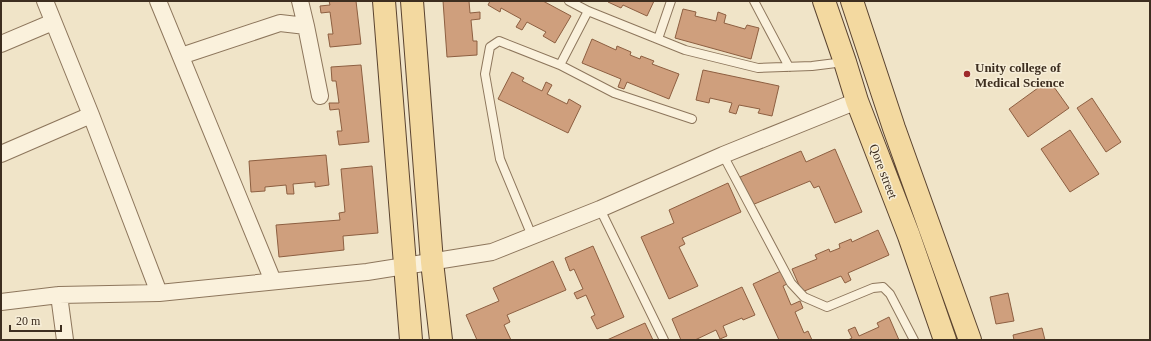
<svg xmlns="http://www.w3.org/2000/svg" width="1151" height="341" viewBox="0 0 1151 341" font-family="Georgia,serif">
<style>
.building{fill:#cf9f7d;stroke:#8d5f41}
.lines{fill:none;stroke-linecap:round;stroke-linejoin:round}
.lane-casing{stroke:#8d765c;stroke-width:10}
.street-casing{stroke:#8d765c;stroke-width:18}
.primary-casing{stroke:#5b4430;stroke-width:24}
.lane{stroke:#faf1dc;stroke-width:8}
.street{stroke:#faf1dc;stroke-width:16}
.primary{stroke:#f3d9a0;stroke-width:22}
.poi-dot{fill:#9e2a2b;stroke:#f7eed8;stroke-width:1.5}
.labels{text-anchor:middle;stroke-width:3;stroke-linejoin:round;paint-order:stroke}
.poi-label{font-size:13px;font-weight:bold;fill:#3d2e20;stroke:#f7eed8;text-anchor:start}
.street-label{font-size:13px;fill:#3d2e20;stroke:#f7eed8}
</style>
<rect width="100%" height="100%" fill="#f0e4c8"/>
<path class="building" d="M329 1H356L361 44 330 47 328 34H333L330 12 321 13 320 6 330 5Z
M443 1H469L470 13 480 12V19L471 20 473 41H477V55L447 57Z
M490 1H543L571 16 555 43 543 36 546 32 527 22 522 30 516 27 521 19 501 8 500 12 488 5Z
M609 1H654L647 16 623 5 621 8 608 2Z
M683 9 696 12 695 16 716 21 718 12 726 15 724 23 745 29 747 25 759 28 751 59 675 38Z
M592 39 616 50 617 46 631 52 630 55 640 59 641 56 654 61 652 64 679 74 669 99 627 82 624 89 618 87 621 79 582 63Z
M361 65 369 142 339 145 337 131H342L339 109 330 110 329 103H339L336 81H332L331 67Z
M703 70 779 86 772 116 758 113 760 109 739 105 736 114 729 112 732 103 710 98 709 103 696 100Z
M512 72 524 78 522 81 542 91 546 82 552 85 547 94 567 104 569 99 581 106 568 133 498 99Z
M1049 80 1069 108 1028 137 1009 109Z
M1092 98 1121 142 1106 152 1077 108Z
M1070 130 1099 174 1070 192 1041 149Z
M835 149 862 212 835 223 819 186 814 188 810 181 752 205 740 177 801 151 806 162Z
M326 155 329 185 315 187V182L293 184 294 194H287L286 185 265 187V191L251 192 249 161Z
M372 166 378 233 343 236 344 250 279 257 276 225 340 220 339 213 345 212 341 169Z
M728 183 741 212 682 238 685 244 679 247 698 286 669 299 641 237 674 223 669 210Z
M878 230 889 255 848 273 851 280 845 283 841 276 802 292 792 269 817 259 815 255 829 249 830 252 840 248 839 244 851 239 852 242Z
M593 246 624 317 597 329 591 317 595 315 586 295 577 299 574 293 583 289 574 269 570 271 565 258Z
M553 261 566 290 507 315 510 322 504 325 511 340H477L466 315 499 301 493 288Z
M781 271 787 284 783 286 791 305 800 301 803 308 795 312 804 333 808 331 812 340H779L753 284Z
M742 287 755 315 743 320 742 318 723 326 727 336 720 339 716 330 695 340H681L672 319Z
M1008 293 1014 321 996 324 990 297Z
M889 317 899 340H848L852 338 848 330 855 327 859 336 879 327 877 323Z
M645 323 653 340H607Z
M1042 328 1045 340H1014L1013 335Z"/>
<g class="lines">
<defs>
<path id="lane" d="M569 1 588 11 685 50 758 68 812 66 844 62
M754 1 789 67
M658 39 671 1
M560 65 588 11
M723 155 791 283 804 297 827 307 873 288 883 287 890 294 914 340
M600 209 664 340
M532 236 500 159 485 74 490 47 499 41 560 65 614 93 692 119"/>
<path id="street" d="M45 1 91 115 159 293
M158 1 273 281
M300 1 306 26 320 96
M1 44 53 22
M181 56 280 23 306 26
M1 154 91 115
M59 295 65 340
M1 302 59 295 159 293 367 272 492 252 600 209 723 155 857 101"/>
<path id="primary" d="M384 1 411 340
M412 1 432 262 441 340
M824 1 845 62 857 101 909 236 945 340
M852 1 894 128 970 340"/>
</defs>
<use href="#lane" class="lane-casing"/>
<use href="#street" class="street-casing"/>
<use href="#primary" class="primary-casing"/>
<use href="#lane" class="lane"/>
<use href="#street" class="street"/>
<use href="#primary" class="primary"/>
</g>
<circle class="poi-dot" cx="967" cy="74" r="4"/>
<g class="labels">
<g class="poi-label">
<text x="975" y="72">Unity college of<tspan x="975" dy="15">Medical Science</tspan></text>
</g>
<g class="street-label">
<text transform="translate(884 171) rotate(69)" y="5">Qore street</text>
</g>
</g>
<rect width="1151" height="341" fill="none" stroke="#3d2e20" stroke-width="4"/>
<path d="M10 325v6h51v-6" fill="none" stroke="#3d2e20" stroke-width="2"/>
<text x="16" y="325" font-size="12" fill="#3d2e20" stroke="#f7eed8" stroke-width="3" paint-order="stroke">20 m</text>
</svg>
